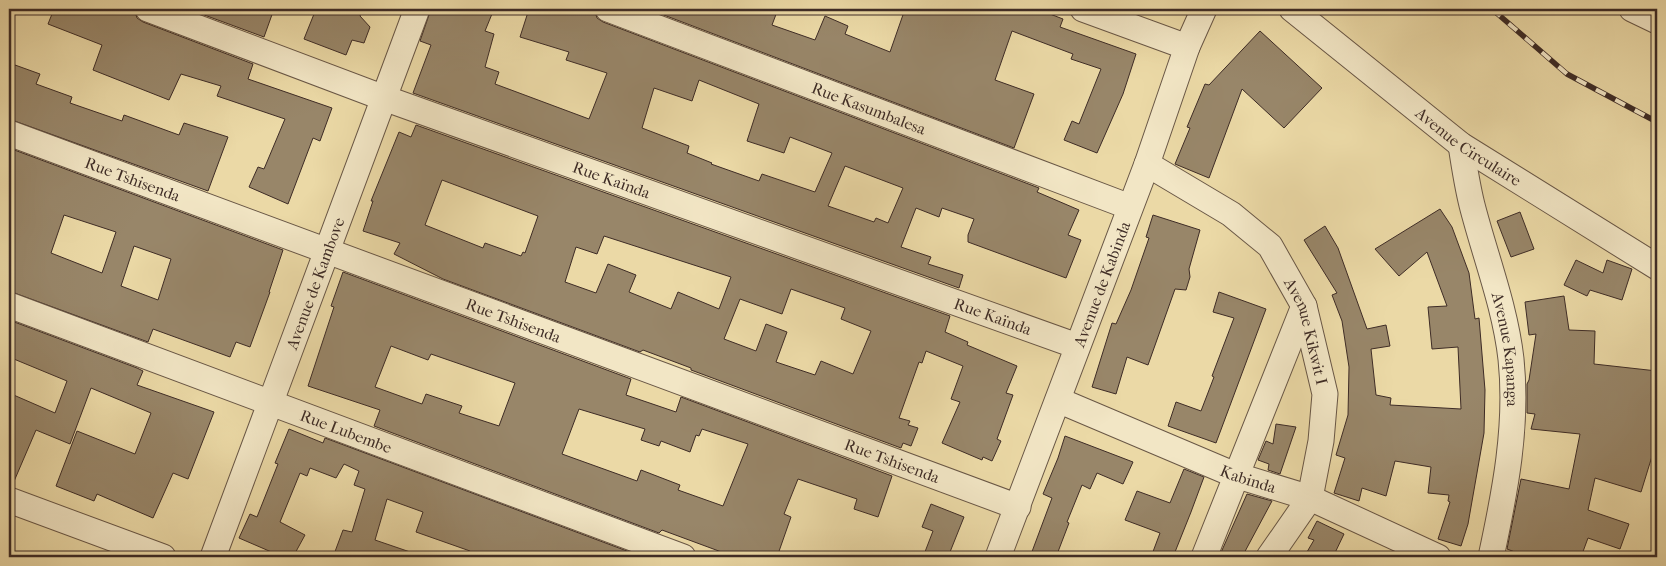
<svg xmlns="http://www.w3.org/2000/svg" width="1666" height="566" viewBox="0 0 1666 566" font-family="'IM FELL French Canon',serif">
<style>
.building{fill:#988669;stroke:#3e2c26;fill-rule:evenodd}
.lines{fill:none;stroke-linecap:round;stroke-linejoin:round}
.street-casing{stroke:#695746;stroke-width:27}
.street{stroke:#f2e6c5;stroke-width:25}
.rail-casing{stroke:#3e2c26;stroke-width:5.5}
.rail{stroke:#f2e6c5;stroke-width:4;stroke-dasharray:11;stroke-linecap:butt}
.labels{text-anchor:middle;stroke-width:5;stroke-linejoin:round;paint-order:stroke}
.street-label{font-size:16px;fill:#3e2c26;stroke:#f2e6c5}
</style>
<rect width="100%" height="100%" fill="#ebd9a6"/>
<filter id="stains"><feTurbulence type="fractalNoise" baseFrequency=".004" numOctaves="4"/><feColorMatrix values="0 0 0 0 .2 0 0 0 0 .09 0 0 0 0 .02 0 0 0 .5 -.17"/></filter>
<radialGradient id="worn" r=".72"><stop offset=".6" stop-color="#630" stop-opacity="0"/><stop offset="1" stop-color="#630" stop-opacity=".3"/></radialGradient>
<path class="building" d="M54 9H134L137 18 143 22 253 64 248 79 332 108 320 141 313 138 288 204 249 187 258 167 264 169 285 119 217 96 221 86 181 74 169 100 93 70 102 45 48 24Z
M188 9H274L264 37Z
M316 9H362L360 16 370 27 364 43 352 40 346 55 304 39Z
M431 9H494L485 31 494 34 485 67 499 72 495 84 589 119 607 73 566 60 569 52 520 37 529 9H594L597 18 603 22 1039 188 1037 192 1079 210 1068 235 1081 240 1066 278 968 242V235L974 219 942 208 939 217 916 208 901 247 931 257 928 264 963 275 959 288 413 93 431 45 420 41ZM699 80 759 104 747 141 784 153 790 137 832 153 815 192 762 174 759 181 711 164 712 163 687 153 689 146 642 128 654 88 692 101ZM845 166 903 188 888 223 876 218 874 222 828 206Z
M648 9H778L772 25 815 40 825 16 848 26 845 34 890 52 905 9H1037L1063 19 1060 27 1136 54 1123 94 1097 153 1064 140 1072 121 1079 124 1101 69 1071 59 1073 54 1012 31 995 80 1034 94 1014 148Z
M1260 31 1322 88 1284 128 1242 89 1209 178 1175 164 1190 128 1187 127 1205 84 1209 85Z
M15 65 40 74 36 84 72 97 70 103 122 121 124 115 179 135 184 123 228 137 208 191 9 119V81Z
M416 125 950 316 945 332 968 342 967 345 1017 366 1006 393 1013 395 997 439 1001 441 992 461 983 457 982 460 942 443 960 402 951 399 963 366 926 351 922 363 919 362 899 418 910 421 908 425 918 428 911 446 903 443 901 448 691 370V368L643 350 640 352 443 279 394 254 400 243 363 231 373 201H371L399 132 411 137ZM442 180 538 216 525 253 523 252 521 256 485 243 483 248 425 225ZM604 236 731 277 719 309 678 292 671 309 629 292 636 275 608 264 596 293 565 282 576 247 597 254ZM791 289 845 308 841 319 871 331 853 374 821 361 815 375 776 362 787 332 766 324 756 351 724 339 740 299 782 314Z
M9 148 283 250 269 292H270L250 347 236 342 230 357 153 329 148 342 9 291ZM64 215 116 232 102 273 51 253ZM134 246 171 259 158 300 121 286Z
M1440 209 1452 227 1469 273 1475 319 1479 318 1485 390 1484 433 1468 524 1461 546 1438 539 1450 502 1448 501 1449 495 1428 493 1431 467 1395 461 1386 496 1362 488 1359 501 1334 493 1345 458 1336 455 1348 415 1349 367 1342 321 1332 295 1337 293 1304 240 1325 226 1338 248 1367 329 1386 325 1390 346 1371 349 1376 395 1391 398 1390 405 1461 409 1458 347 1432 349 1428 307 1447 306 1427 252 1399 276 1375 249Z
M1520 212 1534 249 1511 257 1497 221Z
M1153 215 1200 230 1189 269 1190 277 1186 290 1175 289 1148 365 1127 357 1116 394 1092 387 1112 323 1116 324 1131 290 1149 238 1146 237Z
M1576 260 1603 273 1607 260 1632 269 1622 300 1590 290 1587 296 1564 285Z
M343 272 631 379 626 395 676 412 681 397 892 476 878 517 854 509 857 499 798 479 784 514 791 517 777 557H735L662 530 659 533 374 426 380 410 308 386 334 307 331 306ZM391 346 428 360 431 354 515 383 499 426 459 413 462 406 426 394 422 404 375 387ZM579 409 645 429 641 440 659 446 661 441 690 452 696 435 699 436 702 429 748 444 723 506 678 490 680 485 641 470 637 481 562 454Z
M1219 292 1266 309 1216 443 1168 426 1176 402 1201 411 1214 377 1212 376 1234 318 1213 312Z
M1564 296 1569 330 1595 331 1594 364 1657 371V440L1641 492 1595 478 1588 510 1629 524 1620 549 1588 538 1581 557H1528L1507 549 1521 479 1569 489 1580 434 1531 429 1535 414 1527 413V384L1529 380 1536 334 1529 335 1525 302Z
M9 320 137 368 143 371 137 385 214 412 188 479 173 473 153 518 97 494 94 501 56 486 77 431 135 454 151 413 91 388 70 444 36 430 12 486H9V393L55 413 67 381 9 357Z
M1276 424 1296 427 1280 474 1268 470 1269 464 1258 460 1266 441 1273 444Z
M289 429 323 443 325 438 643 557H468L470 551 416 532 423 512 387 499 375 540 416 554 415 557H333L343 530 352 532 365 489 354 485 359 471 344 464 336 478 310 468 307 476 300 473 280 522 305 535 293 557H283L239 538 250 514 257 517 278 464 275 463Z
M1065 436 1133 462 1123 484 1097 473 1090 489 1082 485 1067 522 1069 523 1056 557H1030L1052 498 1043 494 1058 458Z
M1184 469 1204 477 1191 512 1173 557H1151L1160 533 1125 520 1137 491 1170 503Z
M1247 494 1272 501 1242 557H1219Z
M931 504 964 517 948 557H923L933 531 922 527Z
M1317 521 1344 534 1333 557H1304L1314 540 1308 538Z"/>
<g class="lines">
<defs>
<g id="street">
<path id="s1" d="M148 9 384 98 1077 346"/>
<path id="s2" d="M608 9 1130 207"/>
<path d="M1083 9 1187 47"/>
<path id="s3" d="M1292 9 1461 145 1657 267"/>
<path d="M1632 9 1657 21"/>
<path id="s4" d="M9 133 1018 507"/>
<path id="s5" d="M1461 145C1464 165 1467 185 1472 205 1485 256 1505 306 1511 359 1518 426 1505 492 1491 557"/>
<path id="s6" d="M1147 164 1231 214 1270 246 1304 306 1325 394 1321 441 1310 498 1269 557"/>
<path id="s7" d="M9 305 683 557"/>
<path id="s8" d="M1058 400 1235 475 1310 498 1438 557"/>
<path d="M9 500 163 557"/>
<path id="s9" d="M213 557 417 9"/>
<path id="s10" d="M998 557 1147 164 1187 47 1204 9"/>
<path d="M1204 557 1304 306"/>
</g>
</defs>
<use href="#street" class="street-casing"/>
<use href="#street" class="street"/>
<defs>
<path id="rail" d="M1492 9 1567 74 1657 122"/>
</defs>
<use href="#rail" class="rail-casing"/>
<use href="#rail" class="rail"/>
</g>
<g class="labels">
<g class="street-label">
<text dy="6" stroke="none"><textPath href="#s2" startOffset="279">Rue Kasumbalesa</textPath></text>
<text dy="6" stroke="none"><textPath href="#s3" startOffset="224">Avenue Circulaire</textPath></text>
<text dy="6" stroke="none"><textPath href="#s4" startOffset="132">Rue Tshisenda</textPath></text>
<text dy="6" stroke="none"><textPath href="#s1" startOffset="494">Rue Kaïnda</textPath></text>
<text dy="6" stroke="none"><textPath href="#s9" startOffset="292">Avenue de Kambove</textPath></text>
<text dy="6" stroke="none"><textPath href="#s10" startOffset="292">Avenue de Kabinda</textPath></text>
<text dy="6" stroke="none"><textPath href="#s1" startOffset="899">Rue Kaïnda</textPath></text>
<text dy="6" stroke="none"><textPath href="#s4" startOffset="538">Rue Tshisenda</textPath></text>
<text dy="6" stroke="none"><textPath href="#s6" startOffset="242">Avenue Kikwit I</textPath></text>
<text dy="6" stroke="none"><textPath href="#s5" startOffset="210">Avenue Kapanga</textPath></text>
<text dy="6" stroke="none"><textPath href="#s7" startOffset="360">Rue Lubembe</textPath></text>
<text dy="6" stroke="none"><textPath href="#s4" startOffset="942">Rue Tshisenda</textPath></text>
<text dy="6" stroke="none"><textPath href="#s8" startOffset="206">Kabinda</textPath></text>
</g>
</g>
<rect width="1666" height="566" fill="none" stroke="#ebd9a6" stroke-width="30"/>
<rect x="10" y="10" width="1646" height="546" fill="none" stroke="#3e2c26" stroke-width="2.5"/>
<rect x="15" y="15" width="1636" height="536" fill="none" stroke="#3e2c26"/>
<rect width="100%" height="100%" filter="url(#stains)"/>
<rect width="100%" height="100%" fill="url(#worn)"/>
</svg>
